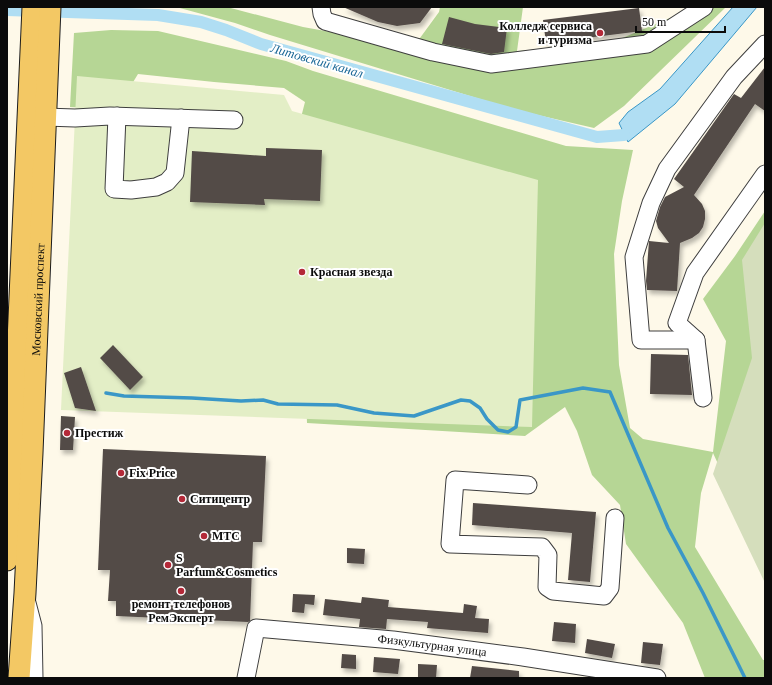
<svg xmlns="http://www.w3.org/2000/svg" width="772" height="685" viewBox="0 0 772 685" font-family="Georgia,serif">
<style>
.forest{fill:#b6d695}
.cemetery{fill:#d5debc}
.pitch{fill:#e3eec6}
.water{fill:#b0def3;stroke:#3a97c7}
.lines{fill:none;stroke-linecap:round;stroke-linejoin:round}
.stream{stroke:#3a97c7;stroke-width:3.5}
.canal{stroke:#b0def3;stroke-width:12}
.building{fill:#534b47;filter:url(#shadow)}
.minor-casing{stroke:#3e3e3e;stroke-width:19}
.major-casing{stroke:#1c1c1c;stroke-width:23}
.minor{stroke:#fff;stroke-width:17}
.major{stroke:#f3c864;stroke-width:21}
.poi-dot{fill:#b42938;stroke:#fff;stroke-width:1.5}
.labels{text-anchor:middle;stroke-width:4;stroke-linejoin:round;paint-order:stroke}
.poi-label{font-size:12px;font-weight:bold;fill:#0b0b0b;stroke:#fff;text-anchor:start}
.street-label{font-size:12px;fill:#0b0b0b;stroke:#fff}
.water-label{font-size:13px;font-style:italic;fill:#1a6796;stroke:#fff}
</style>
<defs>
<filter id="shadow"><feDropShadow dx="2.5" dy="4" stdDeviation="2" flood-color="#0004"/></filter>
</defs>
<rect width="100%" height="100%" fill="#fef9e9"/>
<path class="forest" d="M176 7H227L303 27 370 39 420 38 439 12 440 7H523L517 51 608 44 696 7H726L624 106 594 128 516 110 270 35 235 23Z
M111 30 158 31 286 61 313 71 566 146 633 150 622 201 614 254 619 365 630 428 643 439 713 452 726 341 703 299 735 256 765 211V566L713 453 701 493 695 547 763 660H765V678H705L683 623 626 544 620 505 592 475 577 431 565 407 525 436 307 423 297 133 305 102 284 88 214 82 138 74 124 97 106 109 70 107 74 33Z"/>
<path class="cemetery" d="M765 223V583L713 474 752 358 742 260Z"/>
<path class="pitch" d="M77 76 284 95 292 111 538 180 532 427 61 410Z"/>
<path class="water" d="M733 7H757L675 104 628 142 619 123 628 112 660 89Z"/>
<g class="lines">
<path class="stream" d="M106 393 124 396 192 398 241 401 263 400 278 404 337 405 374 413 414 416 461 400 470 401 480 408 487 419 498 430 508 432 516 427 520 400 583 388 610 392 668 528 703 593 745 678"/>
<path class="canal" d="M7 10 158 15 201 22 226 30 261 44 597 137 624 135"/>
</g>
<path class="building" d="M343 7H432L420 23 397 26 378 22Z
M639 8 642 31 546 43 543 20Z
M449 17 475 24 507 28 504 52 491 54 442 44Z
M765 67V111L755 104 694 195 702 204 705 211V219L703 227 699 233 692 238 680 243 677 291 647 290 646 281 649 241 669 243 658 228 656 221 660 207 665 197 684 187 674 179 734 94 741 98Z
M266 148 322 150 320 201 264 199 265 205 190 202 192 151 266 156Z
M113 345 143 377 130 390 100 358Z
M651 354 688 355 692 395 650 394Z
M81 367 96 411 75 408 64 373Z
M61 416 75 417 73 450H60Z
M103 449 266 456 262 542H253L250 621 248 622 116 616V601H108L110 570H98Z
M473 503 596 512 590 582 568 580 572 533 472 525Z
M347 548 365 549 364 564 347 563Z
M293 594 315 595 314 605 305 604 304 613 292 612Z
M362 597 389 600 388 607 463 613 464 604 477 606 475 618 489 619 488 633 427 628 428 622 387 619 386 629 359 627 360 619 323 615 325 599 361 603Z
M554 622 576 624 575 643 552 641Z
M587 639 615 644 612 658 585 653Z
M643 642 663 644 660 665 641 663Z
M342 654 356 655V669L341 668Z
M374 657 400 659 398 674 373 672Z
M418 664 437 665 436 678H418Z
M472 666 519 671V678H470Z"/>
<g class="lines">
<defs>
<g id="minor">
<path d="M321 7 322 14 325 21 433 52 491 64 647 44 704 7"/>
<path d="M117 116 114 189 131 190 156 187 167 182 175 173 181 118"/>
<path d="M45 117 75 118 110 116 234 120"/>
<path d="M696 340H641L634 257 651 203 667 169 734 77 765 44"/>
<path d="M703 398 696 340 677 323 695 273 765 174"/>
<path d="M528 485 455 480 450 544 542 547 548 555 547 587 553 591 604 596 610 588 615 518"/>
<path d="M27 603 33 626 34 678"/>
<path id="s1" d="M246 678 256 628 393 640 523 657 657 678"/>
</g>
<g id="major">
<path d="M7 560 13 453 33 7"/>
<path id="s2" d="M19 678 25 593 32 453 50 7"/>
</g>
</defs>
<use href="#minor" class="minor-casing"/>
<use href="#major" class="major-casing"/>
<use href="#minor" class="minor"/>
<use href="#major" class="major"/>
</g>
<g class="poi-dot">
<circle cx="600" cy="33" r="4"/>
<circle cx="302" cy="272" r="4"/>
<circle cx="67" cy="433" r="4"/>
<circle cx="121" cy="473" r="4"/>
<circle cx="182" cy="499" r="4"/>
<circle cx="204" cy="536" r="4"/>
<circle cx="168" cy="565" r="4"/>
<circle cx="181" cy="591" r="4"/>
</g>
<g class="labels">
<g class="poi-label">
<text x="592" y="30" text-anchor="end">Колледж сервиса<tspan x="592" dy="14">и туризма</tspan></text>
<text x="310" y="276">Красная звезда</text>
<text x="75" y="437">Престиж</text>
<text x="129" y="477">Fix Price</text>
<text x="190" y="503">Ситицентр</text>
<text x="212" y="540">МТС</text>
<text x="176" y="562">S<tspan x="176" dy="14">Parfum&amp;Cosmetics</tspan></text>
<text x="181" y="608" text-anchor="middle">ремонт телефонов<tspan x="181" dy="14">РемЭксперт</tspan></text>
</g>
<g class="street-label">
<text dy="4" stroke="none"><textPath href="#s2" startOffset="379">Московский проспект</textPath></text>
<text dy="4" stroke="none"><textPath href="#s1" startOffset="228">Физкультурная улица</textPath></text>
</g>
<g class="water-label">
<text transform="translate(317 60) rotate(16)" y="5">Литовский канал</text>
</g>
</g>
<rect width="772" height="685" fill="none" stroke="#0b0b0b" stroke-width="16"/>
<path d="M636 26v6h89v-6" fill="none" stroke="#0b0b0b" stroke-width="2"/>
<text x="642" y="26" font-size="12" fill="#0b0b0b" stroke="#ffffff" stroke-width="3" paint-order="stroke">50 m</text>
</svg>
